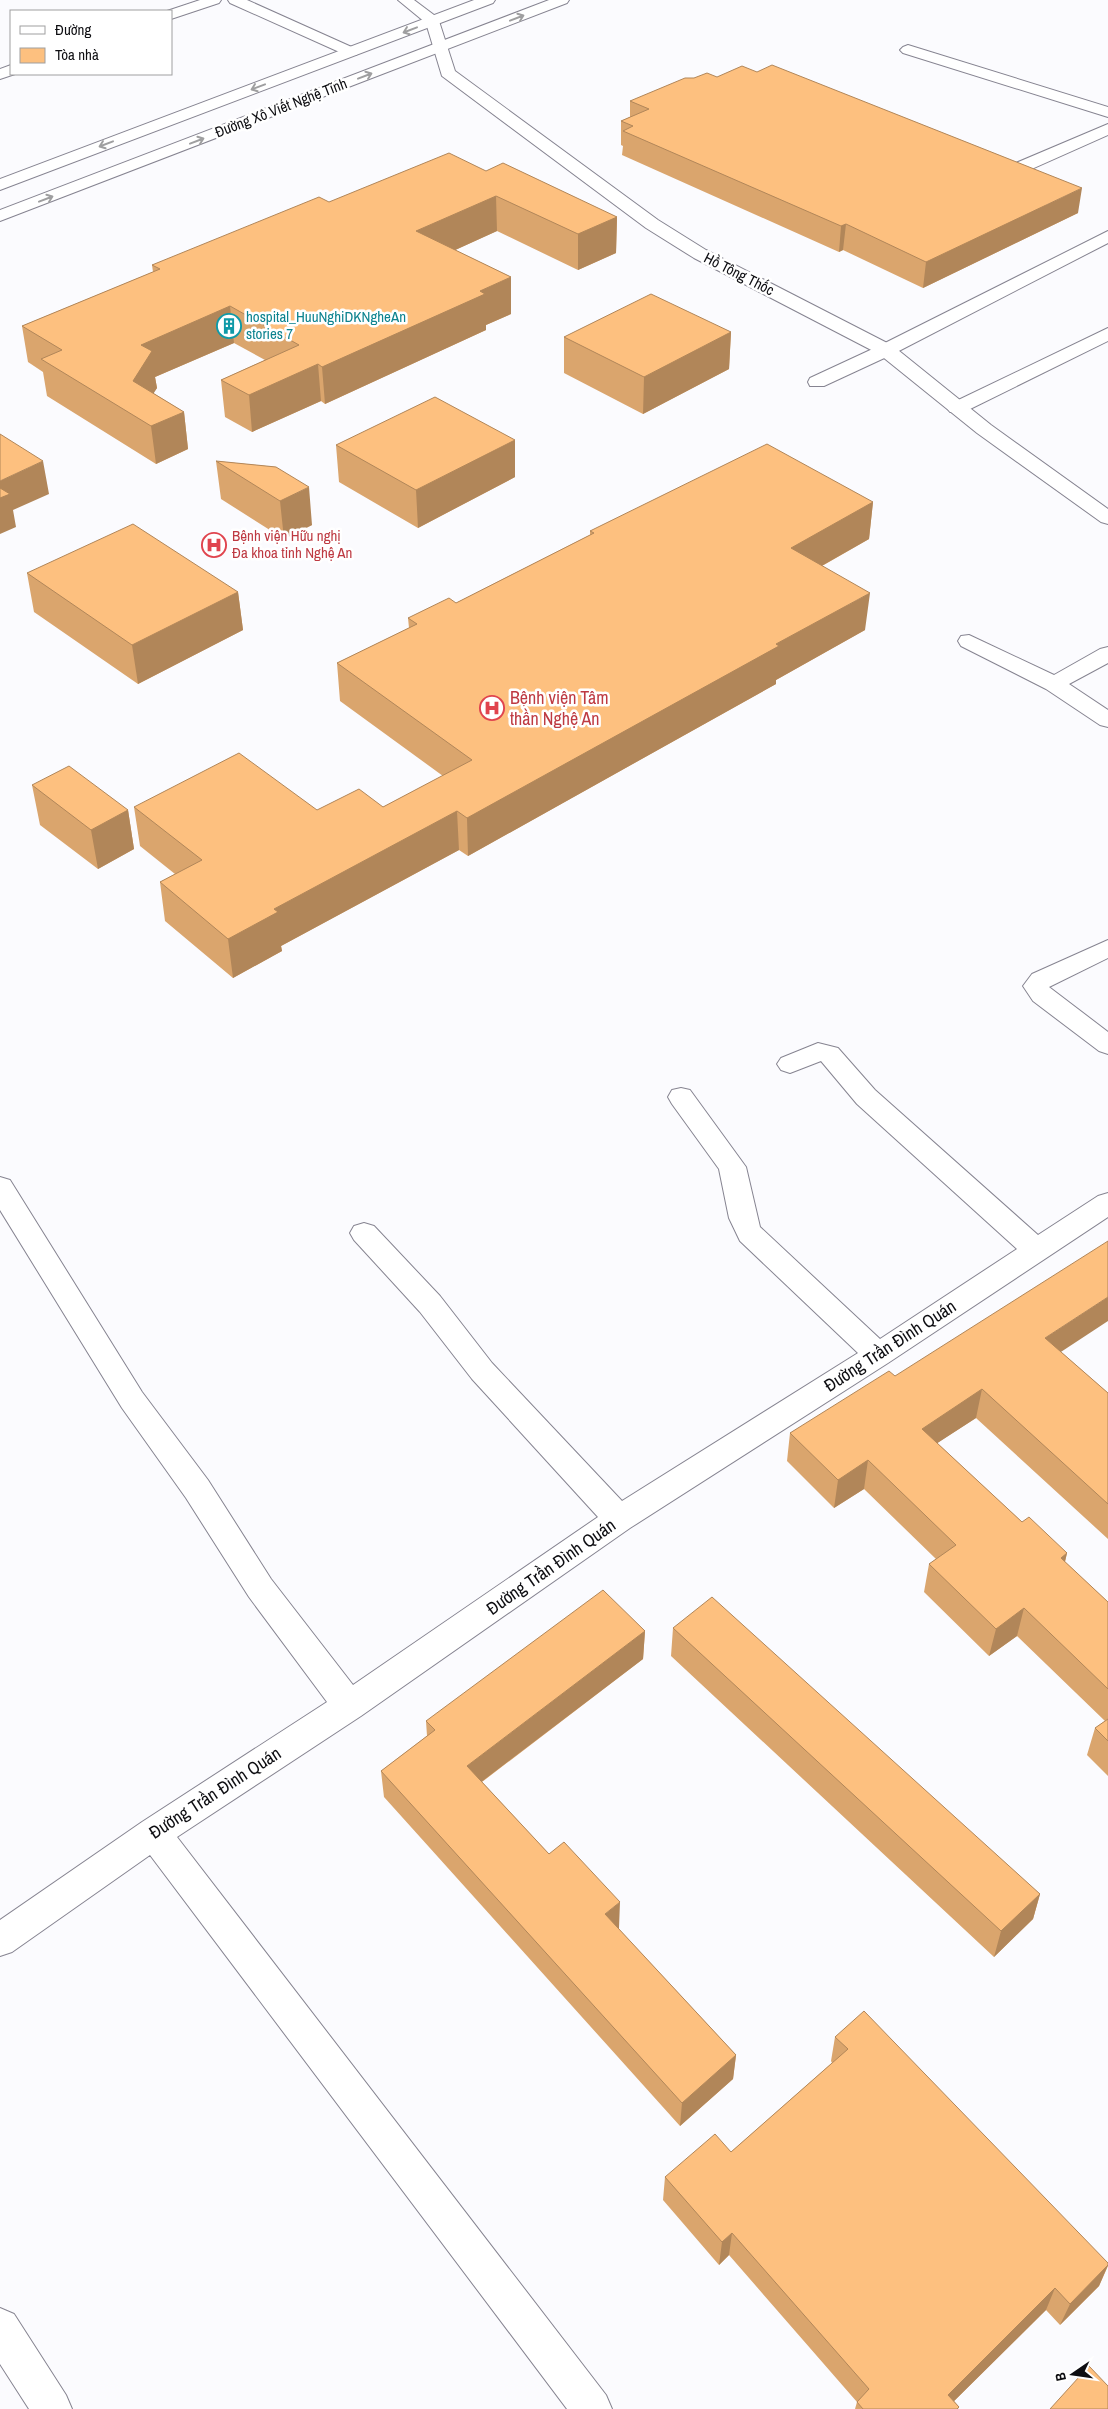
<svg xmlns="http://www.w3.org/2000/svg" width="1108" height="2409" viewBox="0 0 1108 2409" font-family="'Archivo Narrow',sans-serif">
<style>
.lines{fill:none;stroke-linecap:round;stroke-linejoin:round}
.minor-casing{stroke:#868491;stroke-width:2}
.tertiary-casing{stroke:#868491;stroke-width:2}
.secondary-casing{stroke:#868491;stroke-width:2}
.minor{fill:#fff;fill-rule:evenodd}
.tertiary{fill:#fff;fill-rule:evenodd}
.secondary{fill:#fff;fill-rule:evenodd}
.wall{fill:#daa56d}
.shaded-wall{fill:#b18659}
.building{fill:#fdc07f;stroke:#b18659}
.oneway{stroke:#9f9fa0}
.labels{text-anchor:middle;stroke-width:5;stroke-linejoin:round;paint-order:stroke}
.far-street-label{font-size:15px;fill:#0e0e12;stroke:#fff}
.far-culture-label{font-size:15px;fill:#0d838f;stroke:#fff;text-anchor:start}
.far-health-label{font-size:15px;fill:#be3a42;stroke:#fff;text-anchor:start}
.health-label{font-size:18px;fill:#be3a42;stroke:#fff;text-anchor:start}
.street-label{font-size:18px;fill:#0e0e12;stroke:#fff}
</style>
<rect width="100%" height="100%" fill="#fbfbfe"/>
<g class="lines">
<defs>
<path id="minor" d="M200 0H221L219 3 171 19V11H167Z
M228 0H247L356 49 359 52 356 55H346L230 3Z
M908 45 1108 107V117L903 53 900 50 903 47Z
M11 65V74H15L0 79V69Z
M1108 124V135L1009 179H997L995 175 997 171Z
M1108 231V243L893 354 824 386H810L808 382 810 378 879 346Z
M1108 328V341L964 412H950L947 408 950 404Z
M969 635 1054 675 1100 649 1108 647V663L1069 684 1108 710V727L1100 725 1046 689 961 646 958 641 961 636Z
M1108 940V958L1049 987 1108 1032V1054L1099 1051 1033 1001 1023 986 1032 974Z
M818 1043 838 1048 875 1090 1038 1235 1098 1196 1108 1193V1217L888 1363 630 1528 361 1716 177 1837 606 2395 612 2409H567L150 1855 12 1952 0 1956V1920L142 1822 327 1702 249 1597 186 1498 122 1408 0 1210V1177L10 1180 142 1392 208 1480 271 1579 353 1685 598 1517 472 1379 420 1312 354 1240 350 1233 354 1226 364 1223 374 1226 440 1296 492 1363 622 1501 858 1353 740 1241 729 1218 719 1169 672 1104 668 1097 672 1090 681 1088 690 1090 746 1167 760 1227 880 1339 1017 1249 857 1104 821 1061 790 1073 781 1070 777 1064 781 1058Z
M0 2308 14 2314 66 2395 72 2409H29L0 2364Z"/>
<path id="tertiary" d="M398 0H414L438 18 455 71 658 220 706 250 893 346 991 425 1108 509V524L1101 522 977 433 879 354 694 258 646 228 442 76 426 23Z"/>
<path id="secondary" d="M474 0H495L493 3 0 190V179Z
M549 0H569L567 3 0 221V210Z"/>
</defs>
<use href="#minor" class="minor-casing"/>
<use href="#tertiary" class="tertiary-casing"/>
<use href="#secondary" class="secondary-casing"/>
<use href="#minor" class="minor"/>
<use href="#tertiary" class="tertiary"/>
<use href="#secondary" class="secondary"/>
</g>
<path class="wall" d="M630 101 1078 213 923 288 843 250 839 252 622 155 623 146 621 145V121L630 117Z
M486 171 617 217 616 253 578 270 497 231 455 250 511 277V314L486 325V330L325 404 321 401 252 432 225 417 221 380 265 360 234 343 155 377 157 388 153 393 184 412 188 449 156 464 47 396 43 372 28 362 22 326 153 272 152 265 329 202Z
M731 332 729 369 643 414 564 373V337Z
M515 440V477L418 528 339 482 336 445Z
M216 461 276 467 312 525 284 539 221 499Z
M873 502 869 539 822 566 865 630 776 680V684L468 856 459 850 281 946 282 951 233 978 165 921 160 882 175 874 140 846 134 807 317 810 383 807 443 776 340 701 337 663 409 628 408 618 456 603 590 535V531Z
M27 573 238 592 243 630 138 684 34 612Z
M32 785 128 810 134 849 98 869 40 825Z
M1061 1352 1108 1393V1539L976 1418 937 1443 1022 1522 1067 1553 1065 1562 1108 1602V1776L1087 1755 1095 1728 1105 1721 1017 1636 989 1656 924 1592 929 1564 936 1559 864 1489 834 1508 787 1461 790 1433 895 1376Z
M673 1628 1040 1894 1033 1919 994 1957 671 1656Z
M645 1631 643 1659 482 1782 736 2055 733 2079 680 2126 384 1797 381 1771 427 1736 426 1721Z
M835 2037 1108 2263V2266L1099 2286 1060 2325 1046 2310 954 2401 959 2407 958 2409H855L857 2402 729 2255 719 2265 663 2200 665 2177 731 2152 832 2063 831 2061Z"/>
<path class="shaded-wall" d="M1082 188 1078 213 923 288 926 262Z
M496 196 497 231 418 267 416 231Z
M617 217 616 253 578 270V234Z
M846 224 843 250 839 252 841 226Z
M511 277V314L486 325V330L325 404 322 367 480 291Z
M230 306 234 343 155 377 157 388 138 418 133 381 141 345Z
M731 332 729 369 643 414 644 377Z
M318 364 321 401 252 432 249 395Z
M184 412 188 449 156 464 151 426Z
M515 440V477L418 528 416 490Z
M43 461 49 494 13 510 16 527 0 534V481Z
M309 487 312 525 284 539 280 501Z
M873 502 869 539 788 585 791 548Z
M238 592 243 630 138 684 132 645Z
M870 593 865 630 776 680V684L468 856 467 818 776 644Z
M128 810 134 849 98 869 91 830Z
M457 811 459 850 281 946 282 951 233 978 228 939 274 909Z
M1108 1297V1321L1038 1367 1045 1338Z
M982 1389 976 1418 916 1457 922 1429Z
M868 1460 864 1489 834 1508 838 1480Z
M1067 1553 1060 1581 1061 1558Z
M1024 1608 1017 1636 989 1656 996 1629Z
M645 1631 643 1659 468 1792 467 1766Z
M1040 1894 1033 1919 994 1957 1001 1931Z
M620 1902 619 1928 604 1940 605 1914Z
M736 2055 733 2079 680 2126 682 2103Z
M732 2233 729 2255 719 2265 722 2242Z
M1108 2265 1099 2286 1060 2325 1070 2304Z
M1055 2288 1046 2310 946 2409 948 2395Z"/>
<path class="building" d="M772 65 1082 188 926 262 846 224 841 226 623 131 633 126 621 121 649 109 630 101 685 78H694L707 73 717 77 742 66 757 72Z
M449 153 486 171 503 163 617 217 578 234 496 196 416 231 511 277 480 291 485 294 322 367 318 364 249 395 221 380 299 345 230 306 141 345 152 351 133 381 184 412 151 426 41 359 62 350 22 326 160 269 152 265 319 197 329 202Z
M651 294 731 332 644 377 564 337Z
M435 397 515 440 416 490 336 445Z
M0 434 43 461 0 481Z
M767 444 873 502 791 548 870 593 776 644 779 646 467 818 457 811 274 909 278 912 228 939 160 882 202 860 134 807 239 753 317 810 359 789 383 807 472 760 337 663 417 624 408 618 449 598 456 603 594 533 590 531Z
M216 461 276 467 309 487 280 501Z
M0 488 10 494 0 498Z
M133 524 238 592 132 645 27 573Z
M69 766 128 810 91 830 32 785Z
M1108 1241V1297L1045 1338 1108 1393V1504L982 1389 922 1429 1022 1522 1029 1517 1067 1553 1061 1558 1108 1602V1689L1024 1608 996 1629 929 1564 956 1545 868 1460 838 1480 790 1433 889 1371 895 1376Z
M603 1590 645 1631 467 1766 549 1854 564 1842 620 1902 605 1914 736 2055 682 2103 381 1771 435 1730 426 1721Z
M712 1597 1040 1894 1001 1931 673 1628Z
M1108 1719V1741L1095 1728Z
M864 2011 1108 2263V2265L1070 2304 1055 2288 948 2395 959 2407 957 2409H863L857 2402 869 2389 732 2233 722 2242 665 2177 715 2134 731 2152 848 2049 835 2037Z
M1089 2366 1108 2386V2409H1050Z"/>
<defs><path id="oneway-shaft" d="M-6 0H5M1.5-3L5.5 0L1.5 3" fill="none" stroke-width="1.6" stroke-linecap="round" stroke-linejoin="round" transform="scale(1.25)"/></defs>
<g class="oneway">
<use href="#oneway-shaft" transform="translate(517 18) rotate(-21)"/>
<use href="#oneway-shaft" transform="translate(410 30) rotate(159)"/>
<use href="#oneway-shaft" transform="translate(365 76) rotate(-21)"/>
<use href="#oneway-shaft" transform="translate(258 87) rotate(159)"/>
<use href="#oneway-shaft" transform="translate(197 141) rotate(-21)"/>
<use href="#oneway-shaft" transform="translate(106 144) rotate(159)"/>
<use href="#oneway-shaft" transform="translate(46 199) rotate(-21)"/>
</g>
<defs>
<symbol id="building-ring" viewBox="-11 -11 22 22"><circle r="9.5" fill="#fff" stroke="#0f9aa8" stroke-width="1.5"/><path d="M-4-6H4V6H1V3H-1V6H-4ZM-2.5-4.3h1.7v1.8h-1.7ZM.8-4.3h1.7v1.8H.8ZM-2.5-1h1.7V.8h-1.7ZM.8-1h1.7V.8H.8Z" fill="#0f9aa8"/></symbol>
<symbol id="hospital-ring" viewBox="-11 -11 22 22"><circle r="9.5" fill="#fff" stroke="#e0444e" stroke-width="1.5"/><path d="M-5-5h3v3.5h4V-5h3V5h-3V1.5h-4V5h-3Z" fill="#e0444e"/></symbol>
</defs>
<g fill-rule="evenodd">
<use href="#building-ring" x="215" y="312" width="28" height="28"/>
<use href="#hospital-ring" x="200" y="531" width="28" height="28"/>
<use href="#hospital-ring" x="478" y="694" width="28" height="28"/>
</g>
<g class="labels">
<g class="far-street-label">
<text transform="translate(281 108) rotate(-21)" y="5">Đường Xô Viết Nghệ Tĩnh</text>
<text transform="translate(739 274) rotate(27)" y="5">Hồ Tông Thốc</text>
</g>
<g class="far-culture-label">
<text x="246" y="322">hospital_HuuNghiDKNgheAn<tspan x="246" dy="17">stories 7</tspan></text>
</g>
<g class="far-health-label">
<text x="232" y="541">Bệnh viện Hữu nghị<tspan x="232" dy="17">Đa khoa tỉnh Nghệ An</tspan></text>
</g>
<g class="health-label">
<text x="510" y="704">Bệnh viện Tâm<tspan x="510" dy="21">thần Nghệ An</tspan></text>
</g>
<g class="street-label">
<text transform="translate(890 1346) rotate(-33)" y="6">Đường Trần Đình Quán</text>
<text transform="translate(551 1567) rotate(-35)" y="6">Đường Trần Đình Quán</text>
<text transform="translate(215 1793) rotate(-33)" y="6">Đường Trần Đình Quán</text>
</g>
</g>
<rect x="10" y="10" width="162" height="65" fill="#ffffff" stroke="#9f9fa0"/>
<rect x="20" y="26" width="25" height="8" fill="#ffffff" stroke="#9f9fa0"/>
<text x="55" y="35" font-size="15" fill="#0e0e12">Đường</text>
<rect x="20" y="48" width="25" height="15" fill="#fdc07f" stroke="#9f9fa0"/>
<text x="55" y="60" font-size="15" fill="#0e0e12">Tòa nhà</text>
<g transform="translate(1073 2374) rotate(257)" stroke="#ffffff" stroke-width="4" paint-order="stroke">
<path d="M0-4L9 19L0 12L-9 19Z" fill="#0e0e12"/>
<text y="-8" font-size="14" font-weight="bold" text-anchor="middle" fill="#0e0e12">B</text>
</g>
</svg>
